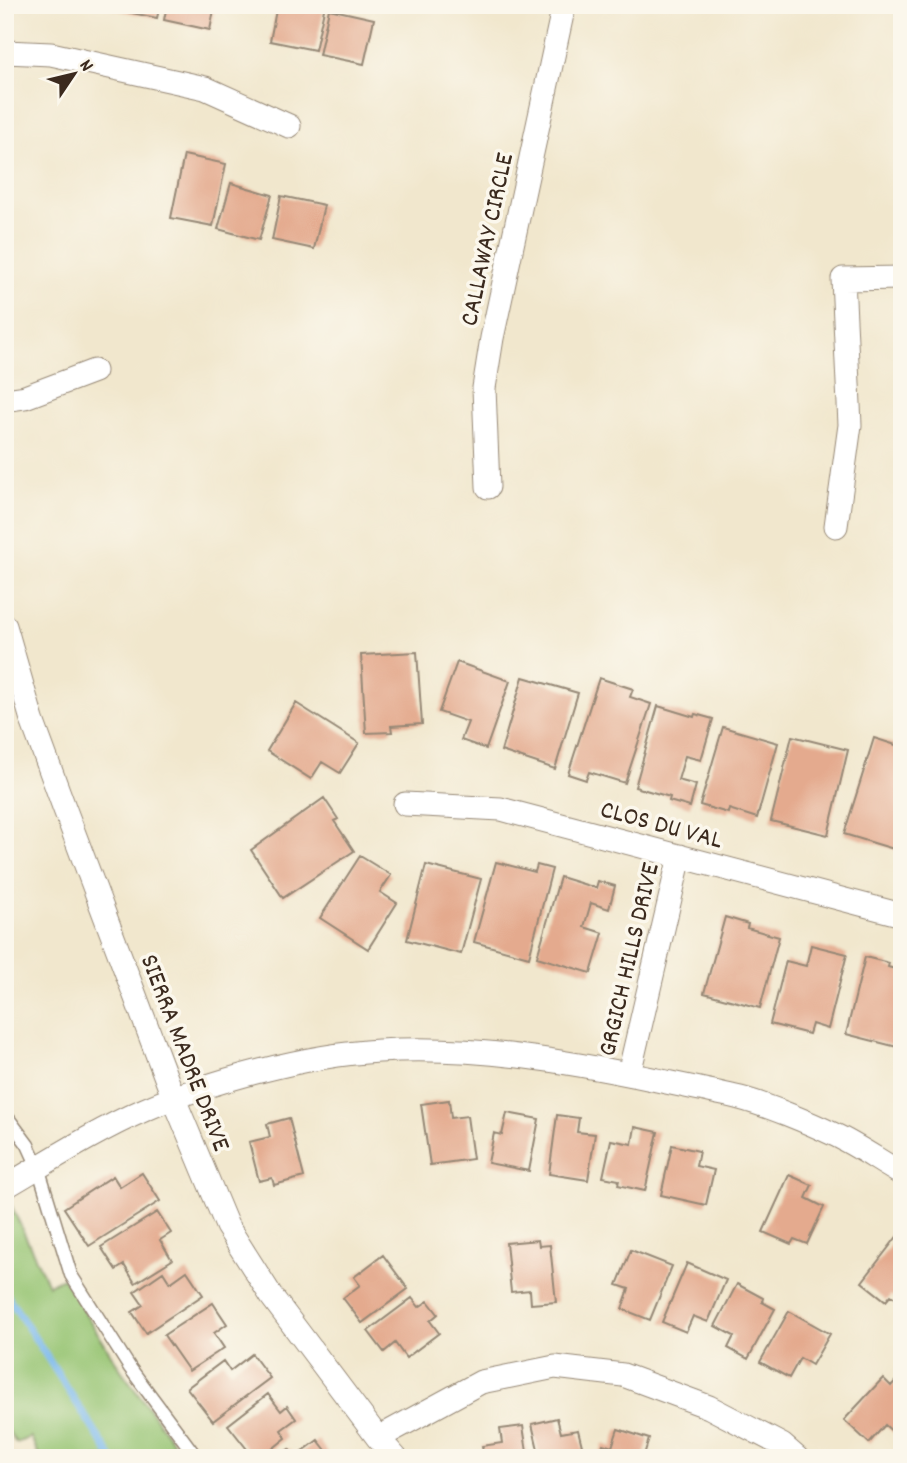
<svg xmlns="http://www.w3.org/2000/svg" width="907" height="1463" viewBox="0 0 907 1463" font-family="Dekko,sans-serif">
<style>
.green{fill:#96c472;stroke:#687748;stroke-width:2}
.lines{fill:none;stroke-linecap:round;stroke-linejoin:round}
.stream{stroke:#78b8ec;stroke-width:7}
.building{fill:#e4aa8e}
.lane-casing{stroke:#968876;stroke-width:15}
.street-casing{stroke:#968876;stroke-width:25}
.path{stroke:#968876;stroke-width:4.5;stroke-dasharray:2 5;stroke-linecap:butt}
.lane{stroke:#fff;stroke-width:12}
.street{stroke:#fff;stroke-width:23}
.labels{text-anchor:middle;stroke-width:7;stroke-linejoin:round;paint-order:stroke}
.street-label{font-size:26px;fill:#3b2a1e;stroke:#fbf7ec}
</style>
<rect width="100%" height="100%" fill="#fbf7ec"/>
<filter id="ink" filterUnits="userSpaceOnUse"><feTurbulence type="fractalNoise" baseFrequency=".0143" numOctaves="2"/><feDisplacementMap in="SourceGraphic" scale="14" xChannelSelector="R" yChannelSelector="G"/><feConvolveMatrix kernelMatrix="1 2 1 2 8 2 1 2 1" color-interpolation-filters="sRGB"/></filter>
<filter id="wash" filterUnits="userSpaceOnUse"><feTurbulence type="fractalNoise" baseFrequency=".00686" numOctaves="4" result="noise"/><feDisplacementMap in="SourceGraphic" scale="28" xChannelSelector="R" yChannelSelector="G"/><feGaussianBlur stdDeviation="1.57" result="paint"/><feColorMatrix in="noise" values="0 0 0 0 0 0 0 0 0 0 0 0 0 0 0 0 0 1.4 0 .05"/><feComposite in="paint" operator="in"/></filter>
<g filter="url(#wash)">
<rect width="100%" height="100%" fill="#f1e7cd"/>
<path class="green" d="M5 1192 48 1285 63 1278 121 1370 184 1458H40L31 1437 16 1443 5 1426Z"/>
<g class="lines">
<path class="stream" d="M5 1292 112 1458"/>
</g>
<g id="blocks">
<path class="building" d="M113 5H160L157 18 112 9Z
M167 5H215L210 30 164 20Z
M277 5H325L315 50 270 41Z
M329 9 374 19 364 64 319 55Z
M184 155 226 164 213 226 171 218Z
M231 183 272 195 259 240 218 229Z
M281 196 324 205 314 249 272 240Z
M417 652 422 724 391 726 392 732 366 733 361 655Z
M457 662 510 681 486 749 461 740 468 722 439 712Z
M523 677 578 693 555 769 501 751Z
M599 678 633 689 630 697 651 704 625 783 589 772 586 780 568 774Z
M296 703 359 743 340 773 322 762 311 779 267 751Z
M658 706 694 717 695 714 713 719 701 760 685 756 678 780 696 785 690 807 669 801 670 797 635 787Z
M723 727 778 743 757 818 729 809 728 813 700 805Z
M792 736 848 750 828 835 771 821Z
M874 738 902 747V836L897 850 844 834Z
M324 798 338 819 334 821 354 851 283 898 251 850Z
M360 856 391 875 380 892 397 903 368 949 320 918Z
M496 862 535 872 537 865 552 869 529 957 474 942Z
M426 865 481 879 461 954 407 940Z
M560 877 596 888 598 881 615 886 609 909 591 903 584 927 603 933 591 973 537 957Z
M725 917 748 924 747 928 779 937 760 1008 704 993Z
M811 945 847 954 828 1029 812 1024 809 1034 770 1024 786 961 806 966Z
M865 957 889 963 888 967 902 971 901 1048 846 1034Z
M449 1100 451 1118 467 1116 473 1159 430 1165 421 1104Z
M507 1113 539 1119 529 1171 488 1163 494 1133 502 1135Z
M557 1115 579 1118 577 1132 595 1134 588 1180 549 1174Z
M289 1118 304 1177 274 1185 272 1178 259 1181 249 1142 270 1137 267 1124Z
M635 1127 658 1132 645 1191 618 1185 619 1180 603 1177 611 1140 632 1144Z
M672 1145 699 1151 696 1166 714 1170 706 1205 661 1195Z
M142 1173 160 1201 89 1246 64 1208 113 1176 120 1187Z
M789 1175 812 1185 806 1198 824 1207 807 1244 794 1239 791 1244 763 1232Z
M157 1212 171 1233 160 1240 172 1260 135 1283 124 1265 116 1270 101 1247Z
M899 1234 902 1236V1303L891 1295 886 1301 862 1282Z
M538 1240 539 1246 550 1245 556 1302 531 1304 530 1290 511 1292 506 1243Z
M631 1250 672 1266 650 1320 622 1309 629 1289 617 1285Z
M383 1255 408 1289 362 1323 343 1298 360 1285 354 1277Z
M687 1263 726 1280 708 1322 693 1316 686 1332 662 1322Z
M187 1271 203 1295 146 1333 132 1312 143 1305 134 1292 163 1272 170 1283Z
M737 1284 763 1298 762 1302 775 1309 748 1359 728 1348 734 1336 715 1326Z
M412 1298 419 1307 428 1301 438 1314 430 1321 439 1333 406 1358 395 1343 384 1352 368 1331Z
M213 1303 227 1324 214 1333 224 1348 189 1371 164 1335Z
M789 1311 830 1334 812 1365 800 1358 789 1378 760 1362Z
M252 1354 270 1378 213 1421 187 1388 223 1361 230 1371Z
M902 1374V1424L894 1433 885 1425 869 1443 844 1420 883 1378 891 1386Z
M268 1394 281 1411 287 1406 296 1419 281 1430 286 1438 261 1458H254L228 1425Z
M557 1418 561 1433 578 1430 585 1458H540L532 1424Z
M523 1426 528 1458H484L482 1446 502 1443 500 1429Z
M618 1429 649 1439 643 1458H599L603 1444 612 1447Z
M318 1440 332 1458H277L289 1449 295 1457Z"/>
</g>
</g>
<g filter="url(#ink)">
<use href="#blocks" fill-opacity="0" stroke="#968876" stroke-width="2"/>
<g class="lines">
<defs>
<path id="lane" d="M5 1114 28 1145 38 1167 71 1275 130 1368 197 1458"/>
<path id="street" d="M5 52 51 54 205 88 289 126
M5 400 25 397 94 371
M488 487 484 388 492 338 564 5
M836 526 850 425 843 279 902 278
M5 626 32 720 64 807 174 1099 227 1226 272 1297 378 1438 396 1458
M405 804 501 809 902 915
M629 1074 680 856
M5 1187C51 1160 96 1131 144 1110 210 1081 307 1055 379 1051 471 1045 567 1061 657 1080 684 1086 712 1091 740 1098 767 1105 808 1122 833 1134 857 1145 879 1161 902 1174
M378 1438 481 1382 555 1367 623 1375 709 1407 782 1445 797 1458"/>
</defs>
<use href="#lane" class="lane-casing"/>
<use href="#street" class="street-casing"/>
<path class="path" d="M5 1215 17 1209
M5 1440 13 1458"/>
<use href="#lane" class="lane"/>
<use href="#street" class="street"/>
</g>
</g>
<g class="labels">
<g class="street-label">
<text transform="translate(485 239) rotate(-78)" y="9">CALLAWAY CIRCLE</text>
<text transform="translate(662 823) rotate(15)" y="9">CLOS DU VAL</text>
<text transform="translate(627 959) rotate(-77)" y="9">GRGICH HILLS DRIVE</text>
<text transform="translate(187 1052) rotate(69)" y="9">SIERRA MADRE DRIVE</text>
</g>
</g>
<rect width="907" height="1463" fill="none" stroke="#fbf7ec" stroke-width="28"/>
<g transform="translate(74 74) rotate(55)" stroke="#fbf7ec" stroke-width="5" paint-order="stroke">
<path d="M0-5L12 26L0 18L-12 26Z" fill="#3b2a1e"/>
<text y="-10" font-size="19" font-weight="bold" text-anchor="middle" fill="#3b2a1e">N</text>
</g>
</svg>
